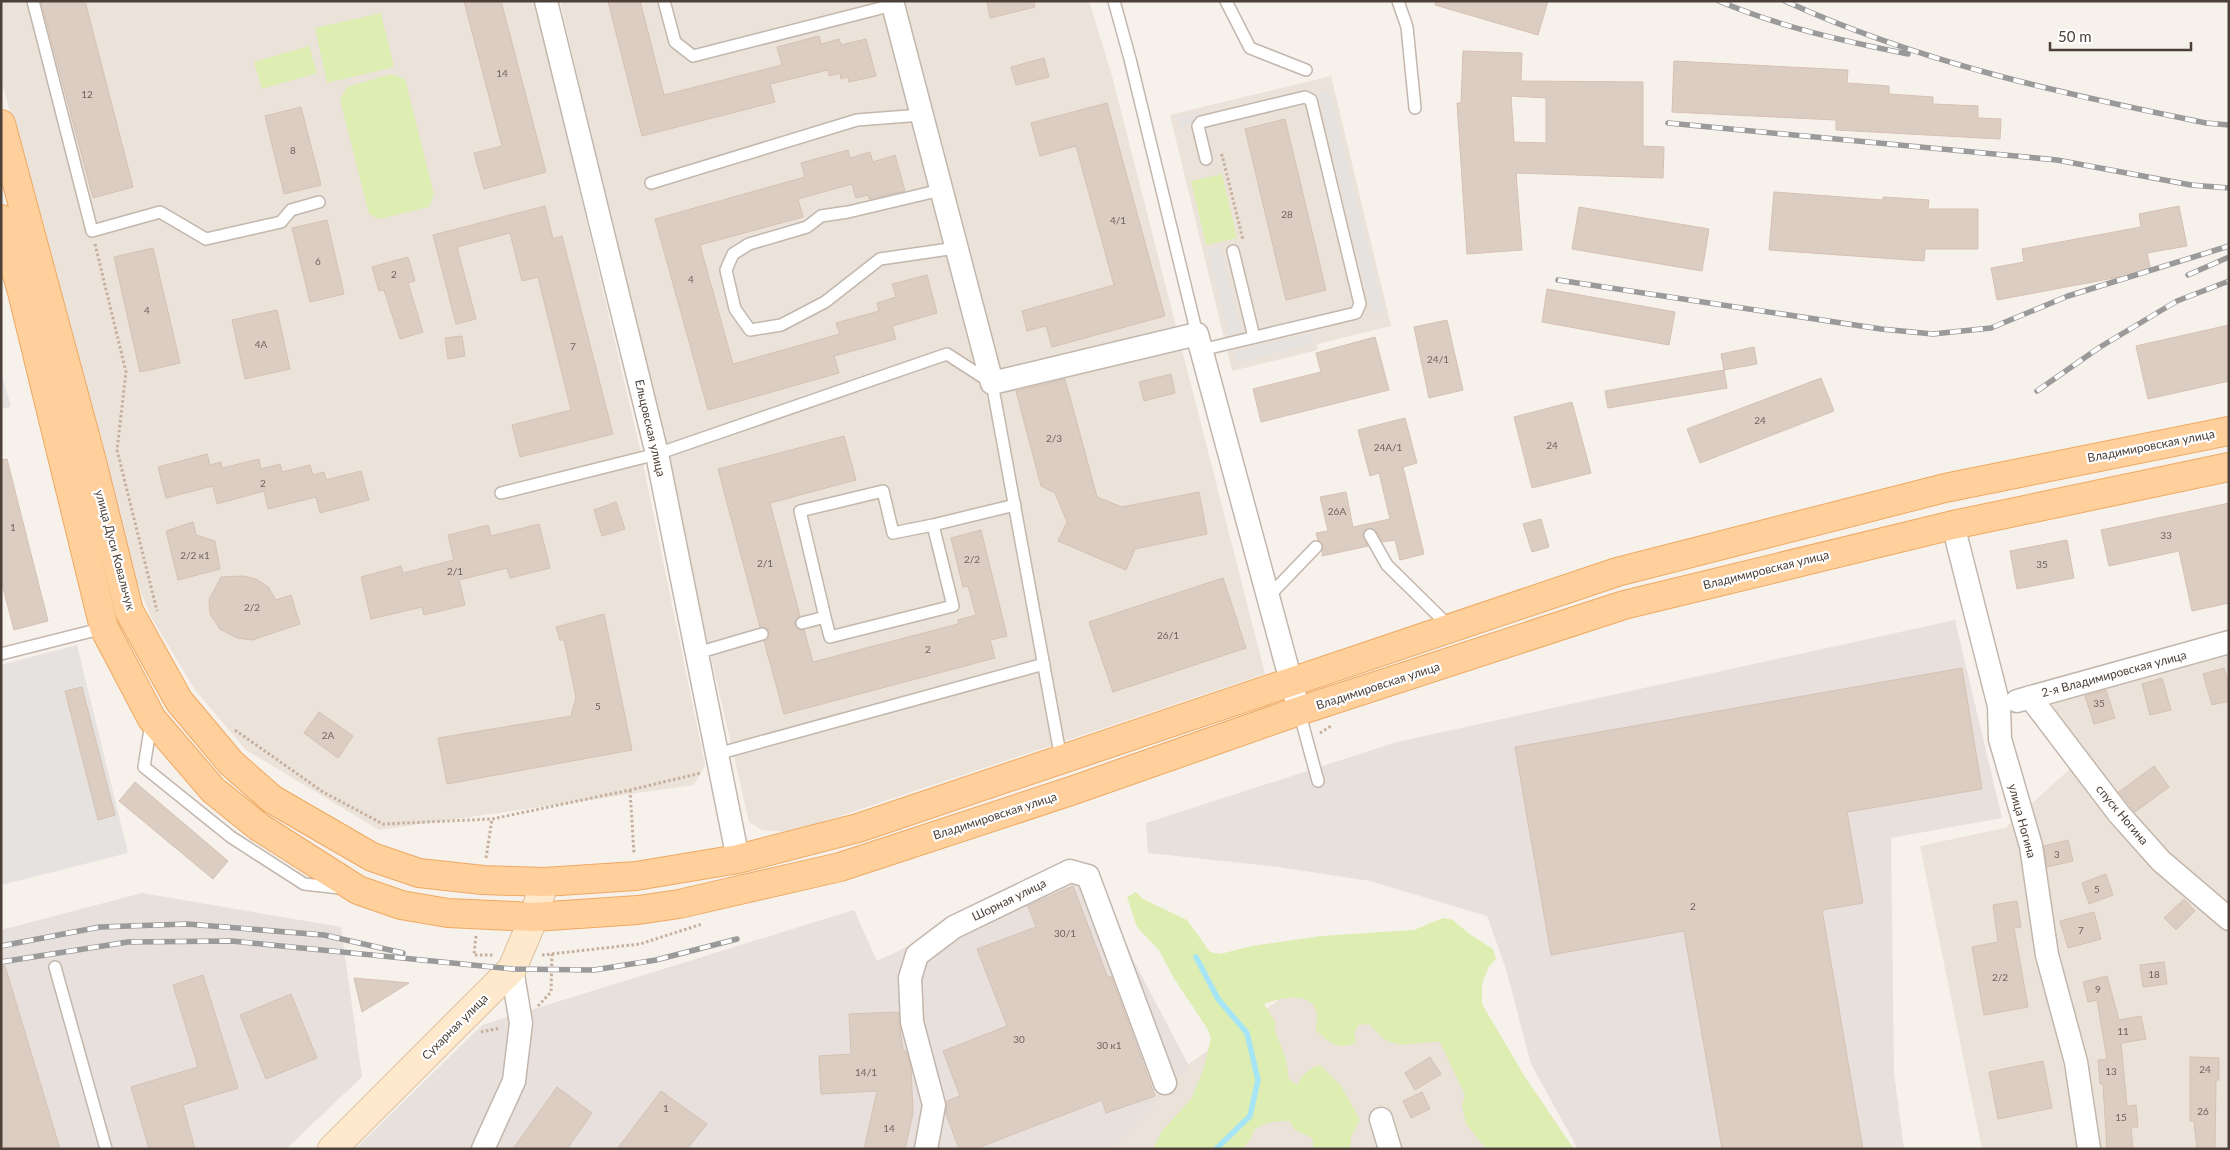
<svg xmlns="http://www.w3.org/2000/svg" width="2230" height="1150" viewBox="0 0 2230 1150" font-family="Lato,sans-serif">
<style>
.residential{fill:#ebe2d9}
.industrial{fill:#e7e0dc}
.green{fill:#deedb2}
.parking{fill:#e5e2e0}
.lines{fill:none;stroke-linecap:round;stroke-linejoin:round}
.stream{stroke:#a5e5f6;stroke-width:5.5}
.building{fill:#dccdc3;stroke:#d5c1b2;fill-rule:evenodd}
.lane-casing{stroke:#c3b7ad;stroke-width:14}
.street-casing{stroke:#c3b7ad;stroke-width:25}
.secondary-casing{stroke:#ddbe9a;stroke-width:30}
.primary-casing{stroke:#eea962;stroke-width:30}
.path{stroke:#c6b09d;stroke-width:3;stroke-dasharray:2.5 2.5;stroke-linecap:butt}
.lane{stroke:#fff;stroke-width:11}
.street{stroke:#fff;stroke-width:22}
.secondary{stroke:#ffe9cd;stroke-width:28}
.primary{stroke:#ffd09c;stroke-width:28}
.rail-casing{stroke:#9a9a9a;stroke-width:5.5}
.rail{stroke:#fff;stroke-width:4;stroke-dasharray:11;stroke-linecap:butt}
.labels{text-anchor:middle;stroke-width:4.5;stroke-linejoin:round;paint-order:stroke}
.number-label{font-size:10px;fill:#70635b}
.street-label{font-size:12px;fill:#4c4038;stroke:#fff}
</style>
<rect width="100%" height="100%" fill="#f7f1eb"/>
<path class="residential" d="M1 1H535L640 449 705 765 694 785 379 830 246 750 195 690 151 617 126 555 1 78Z
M560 1H1089L1112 76 1265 674 792 832 762 830 749 822Z
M1331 76 1391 326 1317 344 1318 350 1232 371 1170 115Z
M2229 647V1149H1982L1920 846 2005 828 2073 766 2050 694Z
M1405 969 1509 1149H1111L1189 1064 1294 989Z"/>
<path class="industrial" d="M1955 620 2002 818 1891 838 1894 1073 1904 1149H1578L1531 1064 1506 969 1487 916 1370 881 1278 867 1148 853 1146 823 1397 742Z
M1083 864 1189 1066 1112 1149H355L482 1025 854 910 877 961Z
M142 893 341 927 362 1077 286 1149H1V930Z"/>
<path class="green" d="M381 13 394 67 327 83 315 28Z
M309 46 317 73 262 89 254 62Z
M391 74 405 79 434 195 429 207 379 219 369 214 340 100 347 87Z
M1222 174 1237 238 1206 245 1191 181Z
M1136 892 1143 899 1187 920 1210 952 1220 954 1252 946 1321 936 1414 930 1443 918 1453 920 1468 933 1493 949 1496 959 1489 966 1482 984V1004L1525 1077 1574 1149H1486L1466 1124 1462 1105 1465 1095 1440 1042C1421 1040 1401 1051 1383 1038 1378 1034 1374 1028 1369 1024L1359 1025 1354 1033 1356 1042C1342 1052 1327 1042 1316 1030 1316 1024 1318 1015 1316 1010 1308 990 1278 999 1264 1004L1275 1021V1031L1286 1059 1289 1079 1297 1085C1303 1074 1308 1069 1320 1065L1341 1086 1360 1120 1351 1137 1350 1149H1314L1312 1138 1295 1130 1289 1121C1279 1121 1258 1122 1253 1133 1249 1141 1249 1142 1242 1149H1153L1162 1131 1191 1099 1203 1071 1211 1038 1207 1028 1173 977 1159 950 1137 927 1127 897Z"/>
<path class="parking" d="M1330 90 1384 312 1372 315 1318 93Z
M1196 112 1198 123 1181 128 1178 116Z
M1220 247 1241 332 1229 335 1208 250Z
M1311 333 1313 344 1237 363 1234 351Z
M1 371 11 407 1 409Z
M77 645 128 853 1 885V665Z"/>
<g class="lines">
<path class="stream" d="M1196 957 1218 999 1247 1033 1258 1080 1250 1116 1216 1149"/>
</g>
<path class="building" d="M41 1H85L133 187 93 198Z
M464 1H501L546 172 484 189 474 153 502 146Z
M608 1H640L664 95 782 65 777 47 819 36 821 44 839 39 841 45 866 39 876 76 849 82 848 77 841 79 840 73 829 76 828 70 770 84 775 102 642 136Z
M987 1H1034L1035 7 990 18Z
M1435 1H1548L1538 35 1435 5Z
M1463 51 1522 53 1521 81 1643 82V146L1664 147 1663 178 1516 173 1522 250 1467 254 1457 103H1461ZM1511 96 1546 98V143L1514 142Z
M1044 58 1049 77 1016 85 1011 67Z
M1674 61 1848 70 1847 83 1889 86V94L1933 97V104L1978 106V118L2001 119 2000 139 1836 130V120L1672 112Z
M1107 103 1165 316 1052 347 1046 326 1027 331 1022 311 1114 285 1076 146 1040 156 1031 123Z
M301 107 321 185 284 194 265 116Z
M1285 119 1326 290 1286 300 1245 129Z
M848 150 850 158 870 152 873 162 895 155 905 191 869 199 868 195 856 198 852 184 798 199 803 217 700 245 733 364 840 334 836 323 879 311 877 303 896 297 892 284 927 275 937 313 892 326 896 339 834 356 839 373 708 410 655 219 805 177 801 163Z
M1774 192 1883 200V197L1929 200 1928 209H1978V249H1925L1924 261 1769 250Z
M545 206 553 239 562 236 613 434 520 457 512 425 571 410 538 277 522 281 510 233 457 247 476 319 456 324 433 235Z
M2179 206 2187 246 2147 253 2151 271 1997 300 1991 268 2024 262 2022 249 2141 227 2139 214Z
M1579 207 1709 229 1702 271 1572 249Z
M327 220 344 294 310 302 292 228Z
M153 248 180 363 140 372 114 257Z
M408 257 415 281 408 283 423 332 400 339 384 290 379 291 372 267Z
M1547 289 1675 312 1669 345 1542 322Z
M277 310 290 369 245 379 232 320Z
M1447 320 1463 390 1429 398 1414 327Z
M2229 325V381L2148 399 2136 346Z
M462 336 465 356 448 359 445 338Z
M1375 337 1389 390 1261 422 1253 389 1321 372 1316 353Z
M1754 347 1757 364 1724 370 1721 354Z
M1724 370 1727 388 1608 408 1605 391Z
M1171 374 1175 393 1144 401 1139 382Z
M1821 378 1834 411 1700 463 1687 429Z
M1065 379 1097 497 1122 507 1199 492 1207 534 1135 549 1126 570 1058 541 1067 522 1055 493 1041 486 1016 391Z
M1572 402 1591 473 1532 488 1514 417Z
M1405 418 1417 463 1403 467 1424 554 1400 560 1395 540 1383 542 1376 531 1370 528 1364 531 1363 534 1368 546 1322 556 1323 545 1318 540 1316 533 1328 531 1320 497 1346 492 1353 527 1390 519 1379 473 1370 476 1358 430Z
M844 436 856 480 770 503 800 616 795 621V625L800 630H804L813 662 958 624V620L976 615 968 586 963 587 951 538 981 530 1007 636 990 640 995 658 784 714 764 641 768 639 769 632 767 628 760 627 718 469Z
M207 454 210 465 221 462 222 468 259 459 261 469 280 464 282 472 310 465 313 475 324 472 326 480 361 471 369 500 320 513 316 497 268 509 264 491 217 504 213 486 166 498 158 467Z
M7 459 48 621 14 630 1 580V460Z
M616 502 625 529 602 536 594 510Z
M2229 503V603L2192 611 2179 551 2109 566 2101 530Z
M1541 519 1549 547 1532 552 1523 524Z
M193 522 196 535 215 541 220 569 178 580 166 531Z
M539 524 550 568 510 578 507 568 459 580 465 605 424 615 422 607 371 619 361 577 401 566 403 573 454 560 448 535 488 525 491 536Z
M2067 540 2074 578 2017 589 2010 551Z
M244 576 256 579 268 587 276 600 291 595 300 624 252 640 237 638 220 629 210 614 209 600 221 577Z
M1223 578 1246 648 1113 692 1089 622Z
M604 614 632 750 447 784 438 738 571 716 576 697 564 640H560L556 627Z
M1962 668 1982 789 1847 812 1863 903 1822 910 1863 1149H1722L1684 931 1551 955 1515 747Z
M2224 668 2229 686V701L2212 705 2203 674Z
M2162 678 2171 710 2150 715 2142 684Z
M82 687 115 815 98 820 65 691Z
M2106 690 2115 718 2094 724 2085 696Z
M319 712 353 736 338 758 304 733Z
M2154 766 2169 787 2135 812 2119 792Z
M135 782 228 861 213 879 119 801Z
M2068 840 2073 861 2047 867 2044 846Z
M2106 874 2113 895 2089 904 2082 883Z
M1073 886 1108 978 1111 976 1155 1096 1106 1113 1102 1100 975 1149H959L946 1114 947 1101 960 1096 943 1051 1007 1026 977 949 1036 927 1028 906Z
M2184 899 2195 911 2176 930 2164 918Z
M2017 901 2021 927 2014 928 2028 1007 1984 1015 1972 947 1998 942 1993 905Z
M2094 912 2101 939 2068 948 2060 921Z
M2164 962 2167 984 2143 987 2140 965Z
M5 966 60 1149H1V967Z
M203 975 238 1088 183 1105 195 1149H149L131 1087 198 1067 173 985Z
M2107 976 2119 1020 2141 1016 2146 1039 2121 1043 2127 1106 2136 1105 2138 1127H2131L2133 1149H2107L2103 1084H2100L2098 1060 2107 1059 2097 1000 2088 1002 2083 982Z
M354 978 409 983 362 1012Z
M291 994 317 1058 266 1079 240 1015Z
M898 1012 903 1051H906L911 1068 913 1113 905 1149H864L877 1091 821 1094 819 1056 851 1054 849 1014Z
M1430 1057 1441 1074 1415 1090 1405 1073Z
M2190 1057 2219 1058V1080H2216L2215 1149H2197L2194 1121H2190Z
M2043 1061 2052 1108 1998 1119 1989 1072Z
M557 1087 592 1113 567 1149H513Z
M661 1091 707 1124 687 1149H617Z
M1422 1092 1430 1109 1411 1118 1403 1101Z"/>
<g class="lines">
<defs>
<path id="lane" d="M33 1 92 231 160 212 206 239 281 222 291 210 319 202
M664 1 675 42 693 56 893 5
M1114 1 1130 59 1197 334
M1226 1 1250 48 1306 70
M1398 1 1407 27 1415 108
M651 183 857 120 921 115
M941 190 848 212 821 216 807 227 749 244 733 254 726 270 735 309 750 330 781 325 825 302 880 259 956 248
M1233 251 1254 337
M1201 350 1356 313 1360 304 1311 100 1305 97 1201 122 1198 126 1206 159
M501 493 657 454 947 354 992 383 1061 759
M1370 535 1387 565 1451 628
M1268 597 1316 547
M825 617 800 511 883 491 893 533 933 525
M802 623 825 617 830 637 953 606 933 525 1015 505
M697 653 762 634
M1 654 104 628
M1299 711 1318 781
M151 723 144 767 231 837 304 884 340 888
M717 754 1044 664
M55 967 106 1149"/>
<path id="street" d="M546 1 657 454 738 859
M892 1 992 383 1197 334 1299 711
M1953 525 1999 706 2000 739 2031 846 2047 955 2076 1062 2089 1149
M2030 697 2119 814 2161 861 2229 919
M2017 701 2229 642
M1381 1119 1390 1149
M483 1149 514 1081 521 1023 512 969
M926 1149 934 1105 912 1022 910 978 917 955 954 927 1070 871 1088 876 1165 1083"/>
<path id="secondary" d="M332 1149 512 969 534 917 544 882"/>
<path id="primary" d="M1 124 91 458 129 611 179 701 231 763 272 799 372 857 419 873 483 880 544 882 636 876 738 859 858 828 1617 572 1945 488 2229 431
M1 219 22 292 104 628 152 719 213 790 259 827 358 890 401 905 448 913 534 917 638 910 679 904 840 867 1071 791 1299 711 1624 605 1953 525 2229 467"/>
</defs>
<use href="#lane" class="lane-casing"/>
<use href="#street" class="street-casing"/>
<use href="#secondary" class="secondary-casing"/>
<use href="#primary" class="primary-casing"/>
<path class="path" d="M1221 156 1222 155 1243 240
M95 244 126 372 117 450 157 611
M235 730 323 792 383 824 492 819 630 790 701 773
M1320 733 1331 726
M630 790 634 854
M486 858 492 819
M476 936 474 955H493
M542 955 640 944 702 924
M538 1006 551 992 552 954
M481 1032 500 1028"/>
<use href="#lane" class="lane"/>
<use href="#street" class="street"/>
<use href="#secondary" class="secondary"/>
<use href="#primary" class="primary"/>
<defs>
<path id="rail" d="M1719 1C1780 27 1843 41 1908 54
M1785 1C1918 62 2063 94 2206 123L2229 125
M1668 123 2057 160 2191 185 2229 188
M2188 275 2229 257
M1558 280 1881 329 1933 334 1991 328 2068 296 2229 246
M2037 391 2100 347 2177 301 2229 281
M1 946 100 927 187 924 324 935 403 953
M1 962 128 942 232 941 512 969 594 970 656 960 737 939"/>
</defs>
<use href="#rail" class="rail-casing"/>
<use href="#rail" class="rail"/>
</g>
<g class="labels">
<g class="number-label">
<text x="502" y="77">14</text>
<text x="87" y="98">12</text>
<text x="293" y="154">8</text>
<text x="1287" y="218">28</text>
<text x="1118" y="224">4/1</text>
<text x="318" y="265">6</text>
<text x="394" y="278">2</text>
<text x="691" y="283">4</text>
<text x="147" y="314">4</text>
<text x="261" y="348">4А</text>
<text x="573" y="350">7</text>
<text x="1438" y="363">24/1</text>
<text x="1760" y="424">24</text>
<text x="1054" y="442">2/3</text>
<text x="1552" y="449">24</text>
<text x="1388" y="451">24А/1</text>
<text x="263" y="487">2</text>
<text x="1337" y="515">26А</text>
<text x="13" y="531">1</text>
<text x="2166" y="539">33</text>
<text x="195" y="559">2/2 к1</text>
<text x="972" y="563">2/2</text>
<text x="765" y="567">2/1</text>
<text x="2042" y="568">35</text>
<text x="455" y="575">2/1</text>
<text x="252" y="611">2/2</text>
<text x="1168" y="639">26/1</text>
<text x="928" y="653">2</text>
<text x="2099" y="707">35</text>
<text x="598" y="710">5</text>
<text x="328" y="739">2А</text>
<text x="2057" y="858">3</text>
<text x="2097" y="893">5</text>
<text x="1693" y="910">2</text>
<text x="2081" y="934">7</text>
<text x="1065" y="937">30/1</text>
<text x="2154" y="978">18</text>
<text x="2000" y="981">2/2</text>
<text x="2098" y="993">9</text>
<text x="2123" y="1035">11</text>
<text x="1019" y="1043">30</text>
<text x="1109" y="1049">30 к1</text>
<text x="2205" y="1073">24</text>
<text x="2111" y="1075">13</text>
<text x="866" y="1076">14/1</text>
<text x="666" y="1112">1</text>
<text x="2203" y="1115">26</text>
<text x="2121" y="1121">15</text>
<text x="889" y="1132">14</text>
</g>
<g class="street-label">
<text transform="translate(650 428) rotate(77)" y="4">Ельцовская улица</text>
<text transform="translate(2151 446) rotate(-11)" y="4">Владимировская улица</text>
<text transform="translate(115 550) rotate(75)" y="4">улица Дуси Ковальчук</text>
<text transform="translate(1766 570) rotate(-14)" y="4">Владимировская улица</text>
<text transform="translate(2114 674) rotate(-15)" y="4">2-я Владимировская улица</text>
<text transform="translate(1378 686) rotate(-18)" y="4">Владимировская улица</text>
<text transform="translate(2122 815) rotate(50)" y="4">спуск Ногина</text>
<text transform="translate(995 816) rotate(-18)" y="4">Владимировская улица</text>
<text transform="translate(2022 821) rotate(75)" y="4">улица Ногина</text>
<text transform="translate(1009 900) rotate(-26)" y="4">Шорная улица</text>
<text transform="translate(455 1027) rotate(-45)" y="4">Сухарная улица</text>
</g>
</g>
<rect width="2230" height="1150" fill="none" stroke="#4c4038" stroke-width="5"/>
<path d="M2050 42v8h141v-8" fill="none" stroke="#4c4038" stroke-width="2.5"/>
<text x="2058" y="42" font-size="15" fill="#4c4038" stroke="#ffffff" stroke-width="4" paint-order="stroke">50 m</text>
</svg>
